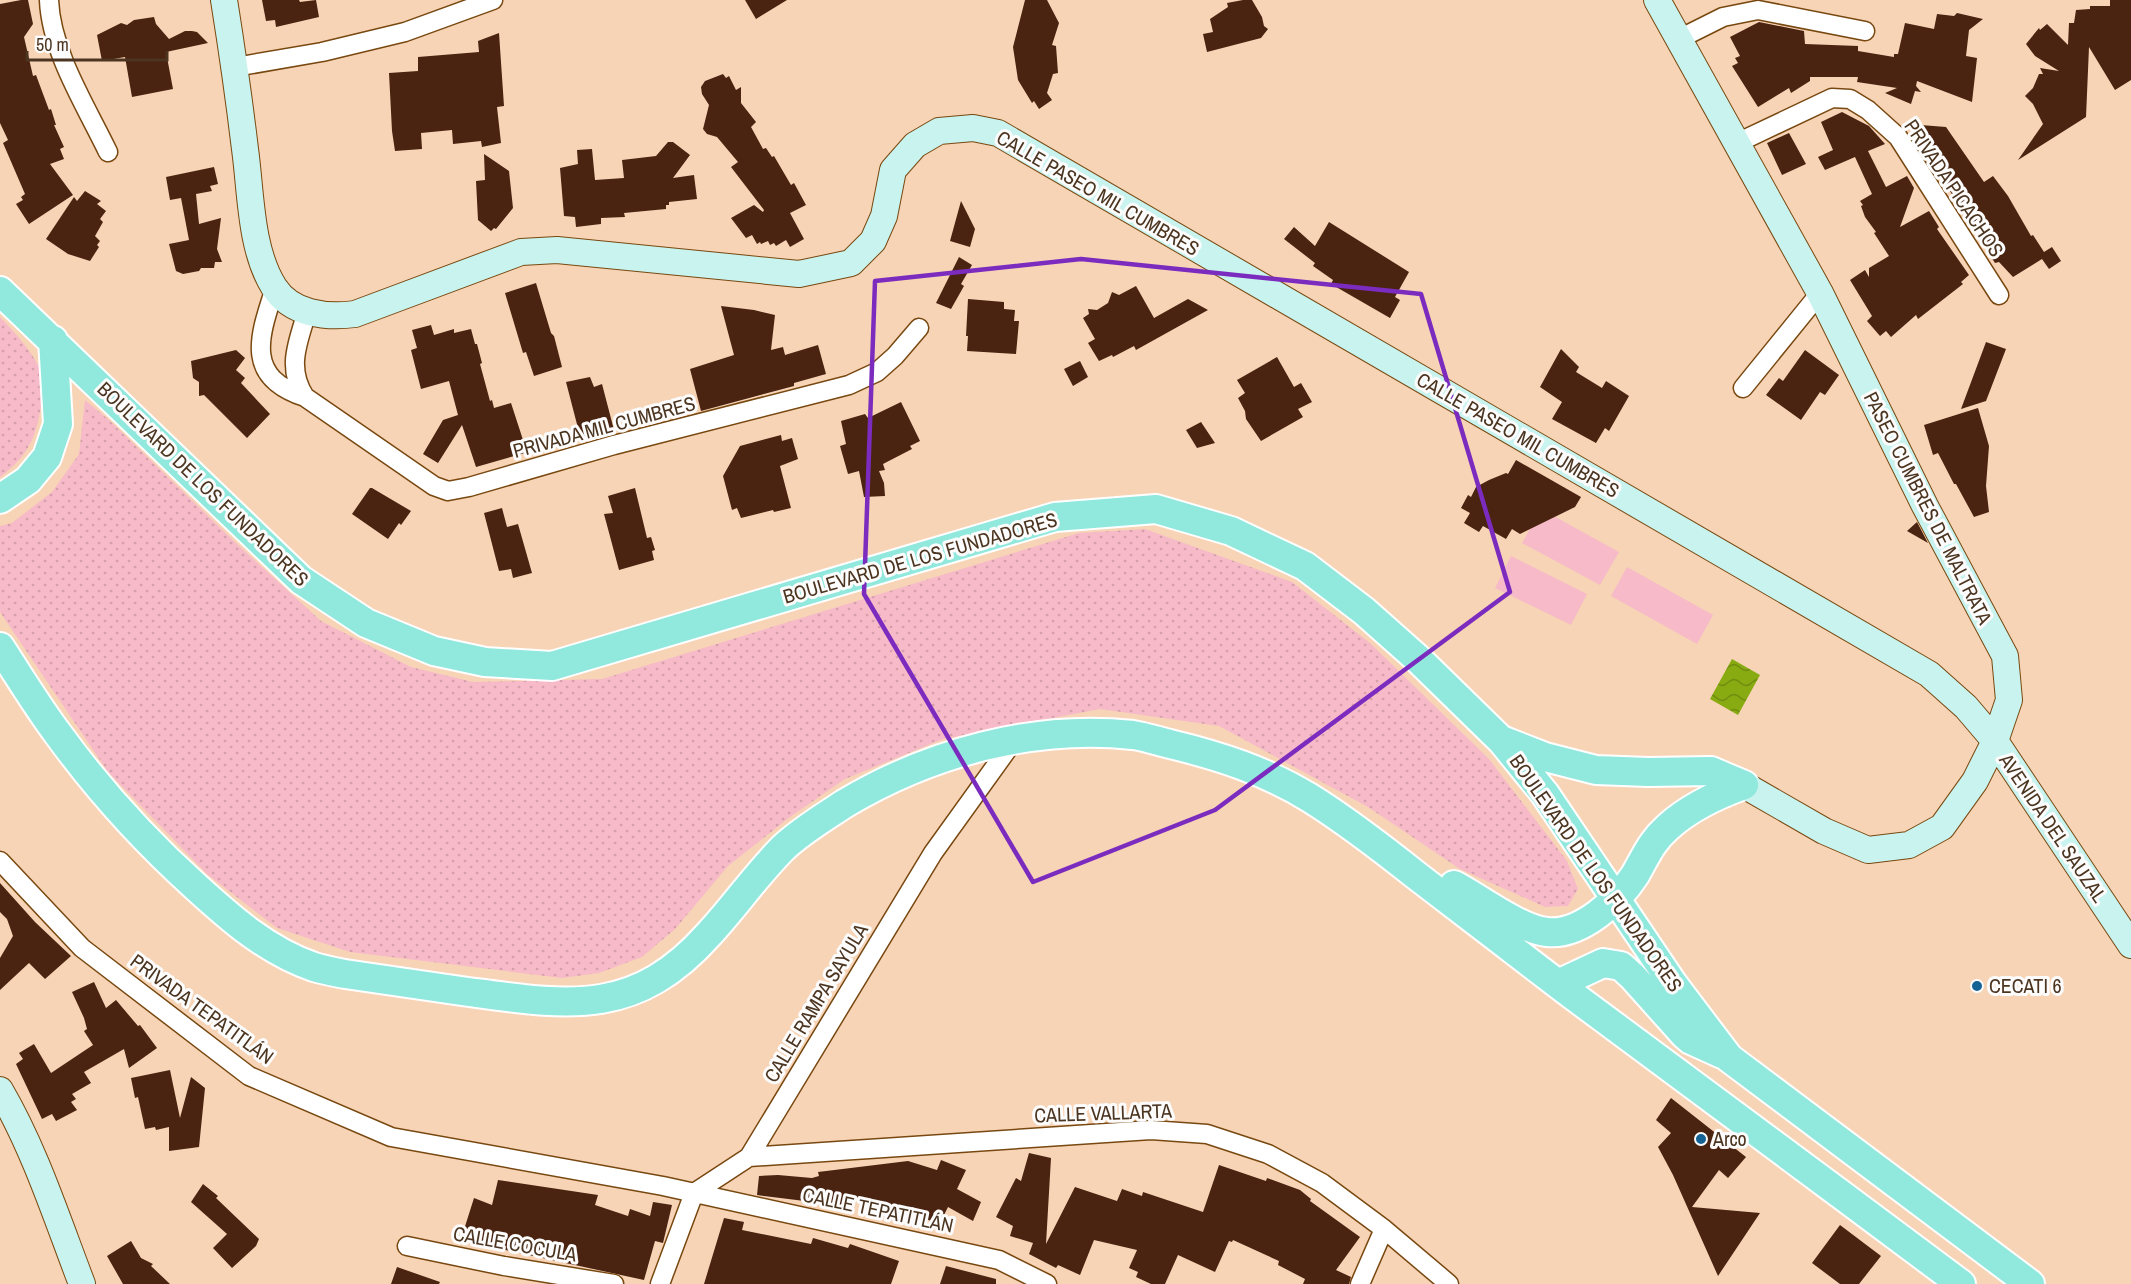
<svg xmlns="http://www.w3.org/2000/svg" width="2131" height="1284" viewBox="0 0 2131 1284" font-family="'Archivo Narrow',sans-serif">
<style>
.green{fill:url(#green-dots)}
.pitch{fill:#f7bac8}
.water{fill:url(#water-waves)}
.building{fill:#4a2311}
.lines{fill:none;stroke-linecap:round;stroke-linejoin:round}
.street-casing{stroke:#784810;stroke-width:21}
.secondary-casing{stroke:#784810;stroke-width:28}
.primary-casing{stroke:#fff;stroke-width:32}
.street{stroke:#fff;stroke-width:18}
.secondary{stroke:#c8f3ee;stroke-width:26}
.primary{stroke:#91e8dd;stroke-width:28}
.marked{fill:none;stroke:#7b2cbf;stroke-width:4.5;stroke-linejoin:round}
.poi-dot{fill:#156295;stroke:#fcfcfc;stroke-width:2}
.labels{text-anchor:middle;stroke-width:6;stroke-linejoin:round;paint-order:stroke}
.street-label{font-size:20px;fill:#4c3520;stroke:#fcfcfc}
.poi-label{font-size:20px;fill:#4c3520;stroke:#fcfcfc;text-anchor:start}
</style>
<defs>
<pattern id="green-dots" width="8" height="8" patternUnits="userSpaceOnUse" patternTransform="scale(1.5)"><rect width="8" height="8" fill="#f7bac8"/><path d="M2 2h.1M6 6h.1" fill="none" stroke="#d5a0ac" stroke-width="1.8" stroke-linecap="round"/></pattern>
<pattern id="water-waves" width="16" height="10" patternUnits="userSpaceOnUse" patternTransform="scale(1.5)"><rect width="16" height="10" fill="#87ab10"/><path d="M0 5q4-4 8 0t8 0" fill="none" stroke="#718c0f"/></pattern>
</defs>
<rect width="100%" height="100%" fill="#f7d4b6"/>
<path class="green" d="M0 317C16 334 35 354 43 376 45 383 43 392 42 399 37 435 30 455 0 477Z
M85 400 109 420 238 545 321 621 411 667 473 682 602 679 1079 533 1145 529 1292 582 1370 643 1489 759 1567 861 1578 889 1568 906 1545 907 1460 869 1368 807 1219 726 1100 709 943 739 845 779 790 817 728 866 675 929 642 957 599 973 562 978 350 952 277 928 207 874 108 772 0 612V526L12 523 52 492 79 454Z"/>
<path class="pitch" d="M1541 509 1619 552 1600 585 1522 543Z
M1511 556 1587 594 1571 625 1495 588Z
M1627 567 1713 615 1697 644 1611 596Z"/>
<path class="water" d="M1732 659 1760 675 1738 715 1710 699Z"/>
<path class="building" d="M21 0H28L33 24 24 37 33 76 36 75 49 110 51 109 56 125H54L64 147 60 149 64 159 50 164 73 195 29 224 16 204 23 200 21 197 25 194 3 143 8 140 0 123V4Z
M262 0H299L300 2 316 0 319 17 276 27 275 20 266 21Z
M745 0H787L756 19Z
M1025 0H1047L1059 23 1052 45 1056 46 1058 73 1053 74 1047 93 1052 100 1039 109 1034 101 1032 103 1018 80 1013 47Z
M1243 0H1252L1262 17 1264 26 1268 29 1261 38 1207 52 1203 34 1213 32 1210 19 1228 7 1227 3Z
M2110 0H2131V80L2115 90 2089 47 2086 117 2018 160 2043 124 2033 104 2025 96 2033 88 2039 74H2043L2040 68 2059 71 2035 56 2026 44 2039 28 2040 30 2047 24 2068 45 2069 23H2074L2076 10 2090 9V6H2110Z
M1957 13 1983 19 1969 30 1966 56 1977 58 1972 102 1917 81 1916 86 1921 92 1915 91 1911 104 1885 93 1897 88 1857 82 1858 77H1810V81L1791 93 1789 88 1758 107 1732 66 1738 63 1735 58 1740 56 1730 37 1759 22 1804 31 1805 44 1858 46V51L1894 57V54H1898L1905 23 1934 29 1937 14 1954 16Z
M154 17 156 24 169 39 185 31H192L197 32 208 43 166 52 173 89 132 97 125 57 102 61 97 35 121 23 127 25 134 20Z
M499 33 504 106 497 107 501 143 482 147 481 141 453 144 452 130 421 133 422 149 395 151 392 131 389 73 418 71V57L479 52 478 41Z
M723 74 726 78 729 76 736 90 741 87V103L756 122 751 127 763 149 766 148 772 157 774 156 791 185 794 183 806 205 790 213 804 239 790 247 786 240 776 246 774 243 770 245 768 241 761 244 760 242 757 244 752 235 746 238 731 218 754 205 763 212 764 210 731 167 738 162 717 137 707 134 703 129 709 105 702 94 701 87 705 81Z
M1842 112 1869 126 1885 144 1868 151 1886 187 1907 176 1914 188 1900 227 1929 211 1939 227 1937 229 1969 275 1961 282 1963 284 1918 319 1916 315 1891 337 1886 331 1880 336 1867 321 1872 316 1850 280 1865 270 1869 277V268L1889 256 1874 233 1876 232 1865 217 1861 206 1863 205 1860 201 1872 194 1855 157 1825 170 1818 157 1833 150 1821 122Z
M1908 124 1946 127 1984 182 1993 176 2008 196 2031 236 2033 235 2044 252 2052 247 2061 261 2049 269 2042 259 2013 277 1999 262 1995 263Z
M1789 133 1806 164 1782 175 1767 143Z
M668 142H673L690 155 673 178 694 175 697 199 669 202V205H666V209L624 213 625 217 601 218V224L576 227 575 217 564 216 560 168 578 164 577 150 592 149 595 180 624 178 622 160 656 156Z
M484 154 509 171 513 208 496 229 494 228 491 231 478 220 476 181 485 180Z
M214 167 218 184 210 186 212 191 196 194 199 224 221 218 217 249 222 262H215L214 268H201L199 271 183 274 176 271 169 244 189 240 181 198 170 200 166 177Z
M85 191 101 201 97 204 106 211 100 219 103 222 95 236 100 241 97 245 99 247 90 261 68 254 46 239 74 197 77 201Z
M961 201 975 229 970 247 950 241Z
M1329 222 1409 272 1395 297 1400 300 1390 318 1331 284 1333 280 1313 266 1315 263 1284 239 1294 227 1315 246Z
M959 257 972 265 961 284 964 286 951 309 936 303Z
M536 283 551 333 554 336 562 367 534 376 526 352 523 353 505 293Z
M1136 286 1154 318 1188 299 1208 310 1136 350 1134 346 1113 357 1112 355 1099 361 1088 343 1095 339 1083 318 1089 314 1088 309 1097 310 1108 303 1112 292 1119 295Z
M968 299 1004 302V309L1015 310 1014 321H1019L1016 354 967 351 968 336H966Z
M721 306 754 310 775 315 771 350 783 347 785 355 818 345 826 374 794 383V386L701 411 690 369 734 355Z
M431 325 434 335 454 329V333L471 329 475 344H477L482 363 480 364 490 401 492 400 494 408 511 403 525 446V453L476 467 462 425 438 463 423 454 443 420 458 415 449 381 421 389 411 350 417 348 412 330Z
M1986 342 2006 349 1986 401 1961 409Z
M1561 349 1579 367 1576 372 1602 388 1606 381 1629 396 1609 431 1605 428 1596 443 1552 419 1562 402 1540 387Z
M236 350 245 358 236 370 245 378 241 383 270 414 247 438 204 395 199 396V382L193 378 191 361Z
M1805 350 1839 375 1825 395 1820 392 1801 420 1766 395 1779 378 1783 381Z
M1277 357 1294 387 1301 383 1312 402 1298 409 1303 417 1261 441 1246 419 1245 411 1238 398 1245 393 1237 380Z
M1080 361 1088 377 1073 386 1064 369Z
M590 377 594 387 602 384 614 430 583 439 581 431 579 432 566 382Z
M901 402 920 441 910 446 912 449 883 464 885 470 879 471 884 483 885 496 864 497 859 471 848 474 840 446 846 444 841 421 865 414 868 418Z
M1978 408 1989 446 1986 486 1989 512 1974 517 1956 484H1954L1938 453 1933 455 1924 425Z
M1201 422 1215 443 1197 448 1186 430Z
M781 435 782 441 792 438 798 459 780 466 791 508 774 512 773 510 741 518 737 508 732 510 723 476 740 446Z
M1516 460 1581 497 1575 507 1520 534 1512 529 1506 539 1483 526 1479 532 1464 523 1470 513 1461 508 1468 495 1471 497 1476 487 1489 480 1506 473 1508 474Z
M370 488H372L411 511 401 525 399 523 388 539 352 514Z
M635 488 647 538 651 537 655 550 652 551 654 560 619 570 604 514 613 513 608 496Z
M502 508 507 527 518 524 532 573 513 578 511 569 499 571 484 513Z
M1917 522 1928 543 1907 531Z
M0 883 35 922 71 956 45 979 29 963 0 990V958L13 936 7 919 0 912Z
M94 982 106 1008 116 1000 138 1026 140 1025 157 1048 129 1068 124 1049 84 1072 91 1083 72 1094 76 1099 71 1102 77 1110 56 1121 52 1114 42 1119 16 1064 23 1059 19 1053 34 1044 51 1073 93 1045 84 1031 87 1029 84 1018 72 992Z
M170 1070 180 1118 191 1077 205 1088 199 1147 169 1151V1127L156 1130 155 1127 145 1129 138 1097 135 1098 131 1078Z
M1671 1098 1746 1157 1728 1178 1719 1170 1692 1207 1760 1213 1718 1276 1673 1175 1658 1147 1671 1133 1656 1120Z
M1029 1153 1051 1158 1046 1244 1075 1187 1117 1201 1122 1189 1142 1196 1143 1192 1203 1212 1219 1165 1266 1181 1267 1178 1300 1190 1311 1199 1310 1201 1360 1237 1336 1270 1351 1277 1349 1284H1303L1305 1279 1278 1265 1279 1261 1233 1240 1232 1242 1229 1241 1215 1272 1178 1255 1165 1284H1151L1136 1277 1138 1272 1129 1268 1137 1250 1094 1240 1080 1275 1058 1265 1056 1268 1029 1254 1033 1243 1010 1236 1013 1226 996 1217 1016 1178 1021 1181Z
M941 1160 966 1170 957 1189 981 1202 973 1221 948 1207 939 1225 908 1210 906 1217 890 1211 892 1207 846 1198 845 1206 757 1195 759 1176 778 1175 812 1178 819 1176 818 1172 908 1161 937 1170Z
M498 1180 598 1195 595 1205 628 1216 630 1209 650 1216 653 1202 672 1205 663 1243 655 1241 644 1280 492 1247V1246L462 1236 474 1198 492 1205Z
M203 1184 218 1196 216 1198 259 1239 256 1246 232 1268 213 1248 227 1234 191 1202Z
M724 1218 744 1222 742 1230 811 1244 813 1238 848 1248 850 1244 899 1261 891 1284H704Z
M1840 1225 1881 1256 1859 1284H1840L1812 1263Z
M131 1241 141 1258 153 1264 151 1266 170 1284H123L107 1256Z
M946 1266 996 1279V1284H940Z
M397 1267 440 1282 439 1284H391Z"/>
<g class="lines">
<defs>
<path id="street" d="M49 0C51 52 86 106 108 152
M1679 39 1723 17 1758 10 1865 31
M235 67 322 52 405 32 493 0
M1737 143 1832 98 1850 99 1868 110 1898 137 1999 295
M275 288C259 337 244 377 305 397L434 486 448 491 469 487 614 445 849 385 877 372 895 356 919 328
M1743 388 1820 293
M305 397C286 368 298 342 307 312
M0 861 82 948 249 1076 391 1137 663 1186 999 1260 1047 1284
M749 1157 1151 1130 1207 1134 1268 1154 1322 1183 1384 1229 1449 1284
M407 1246 504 1266 614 1284
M660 1284 694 1193 749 1157 933 853 1015 739
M1360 1284 1384 1229"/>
<path id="secondary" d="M224 0C232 50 239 99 245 149 251 192 250 249 274 287 291 314 326 318 355 314L521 252 557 250 799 274 851 263 873 241 884 216 893 170 915 145 939 131 973 128 998 133 1929 674 1966 707 1995 741 2131 945
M1657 0 1820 293 1925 506 2005 656 2009 700 1995 741 1975 781 1942 827 1909 845 1868 850 1824 831 1744 785
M0 1090C35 1150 57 1219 82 1284"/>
<path id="primary" d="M0 291 301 580 366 623 434 651 485 662 552 666 1055 517 1156 509 1231 531 1305 566 1364 611 1418 659 1502 741 1545 794 1673 984 1729 1058 2030 1284
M0 499 28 480 47 457 58 424 53 340
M0 647C19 676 37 706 58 734 98 789 144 840 195 886 230 918 267 951 314 967 324 970 335 972 345 974 388 980 432 987 476 993 573 1006 637 1015 709 934 735 906 756 875 783 848 801 831 823 818 844 804 929 753 1034 724 1133 735 1146 737 1158 741 1170 744 1220 756 1266 771 1310 798 1347 821 1383 849 1417 876 1467 914 1517 953 1567 991 1699 1089 1830 1186 1961 1284
M1504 741 1545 757 1596 770 1648 772 1711 771 1744 785
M1454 885C1479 898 1519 929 1547 932 1580 936 1618 901 1635 875 1646 856 1651 842 1668 827 1690 807 1716 795 1744 785
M1558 984 1603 963 1621 966 1633 977 1684 1034 1691 1040 1722 1054"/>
</defs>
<use href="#street" class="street-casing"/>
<use href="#secondary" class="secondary-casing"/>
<use href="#primary" class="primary-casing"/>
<use href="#street" class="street"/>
<use href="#secondary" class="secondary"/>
<use href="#primary" class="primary"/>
</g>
<path class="marked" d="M1081 259 1421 294 1510 592 1215 810 1033 882 864 594 875 281Z"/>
<g class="poi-dot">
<circle cx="1977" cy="986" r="6"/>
<circle cx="1701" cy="1139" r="6"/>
</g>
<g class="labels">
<g class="street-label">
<text transform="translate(1954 188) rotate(56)" y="7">PRIVADA PICACHOS</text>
<text transform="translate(1098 193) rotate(30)" y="7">CALLE PASEO MIL CUMBRES</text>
<text transform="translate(604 427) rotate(-15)" y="7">PRIVADA MIL CUMBRES</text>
<text transform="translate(1518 435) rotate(30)" y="7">CALLE PASEO MIL CUMBRES</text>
<text transform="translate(203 484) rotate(44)" y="7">BOULEVARD DE LOS FUNDADORES</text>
<text transform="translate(1928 508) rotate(63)" y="7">PASEO CUMBRES DE MALTRATA</text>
<text transform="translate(920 558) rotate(-16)" y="7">BOULEVARD DE LOS FUNDADORES</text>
<text transform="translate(2053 828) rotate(56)" y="7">AVENIDA DEL SAUZAL</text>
<text transform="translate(1596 873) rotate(55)" y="7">BOULEVARD DE LOS FUNDADORES</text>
<text transform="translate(816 1003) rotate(-59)" y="7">CALLE RAMPA SAYULA</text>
<text transform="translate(202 1009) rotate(36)" y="7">PRIVADA TEPATITLÁN</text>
<text transform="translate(1103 1113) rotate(-2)" y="7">CALLE VALLARTA</text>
<text transform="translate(878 1210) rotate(12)" y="7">CALLE TEPATITLÁN</text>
<text transform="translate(515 1244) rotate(10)" y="7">CALLE COCULA</text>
</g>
<g class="poi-label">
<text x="1989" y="993">CECATI 6</text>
<text x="1713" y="1146">Arco</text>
</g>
</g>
<path d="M27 51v9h140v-9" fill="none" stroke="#4c3520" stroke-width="3"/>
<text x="36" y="51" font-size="18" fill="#4c3520" stroke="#fcfcfc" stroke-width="4.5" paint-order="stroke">50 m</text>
</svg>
